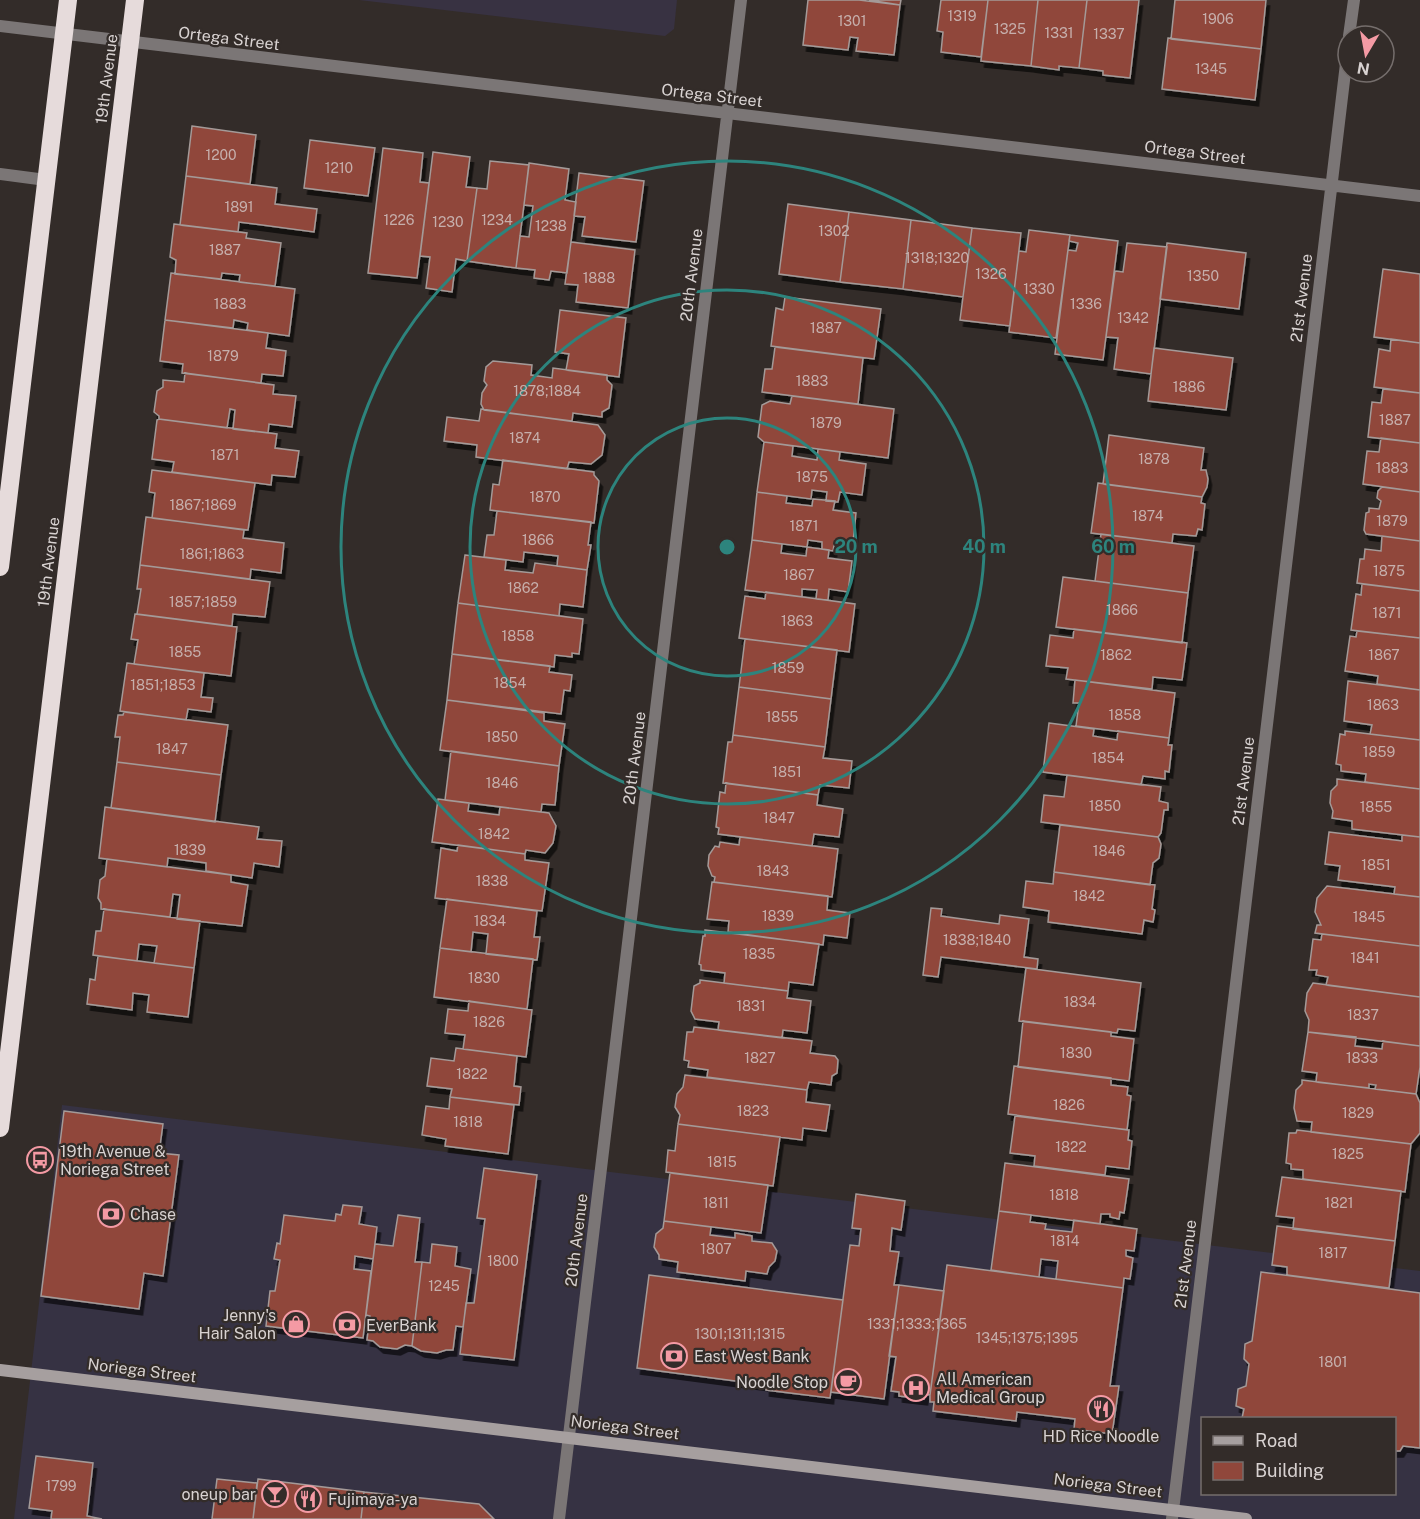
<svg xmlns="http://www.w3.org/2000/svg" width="1420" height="1519" viewBox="0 0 1420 1519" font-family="'Public Sans',sans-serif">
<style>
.commercial{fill:#363243;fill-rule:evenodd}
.education{fill:#383242}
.building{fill:#90473b;stroke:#a49a98;stroke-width:1.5;filter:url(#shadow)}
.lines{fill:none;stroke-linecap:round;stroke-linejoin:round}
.lane{stroke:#7b7676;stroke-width:12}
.street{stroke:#7b7676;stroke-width:12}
.secondary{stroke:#a69f9f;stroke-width:12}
.highway{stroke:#e6dbdb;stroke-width:18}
.ring{fill:none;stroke:#2d847d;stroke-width:3}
.labels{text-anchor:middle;stroke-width:4.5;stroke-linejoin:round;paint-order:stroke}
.number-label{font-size:14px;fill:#c6afac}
.street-label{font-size:16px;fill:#d8d2d1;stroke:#332c29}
.poi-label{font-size:16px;fill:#d8d2d1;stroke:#332c29;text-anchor:start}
.centre{fill:#2d847d;stroke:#332c29;stroke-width:3}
.ring-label{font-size:18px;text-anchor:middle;font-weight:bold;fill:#2d847d;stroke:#332c29;stroke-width:4.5;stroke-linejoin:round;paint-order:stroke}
</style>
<defs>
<filter id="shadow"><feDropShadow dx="3.5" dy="6" stdDeviation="0" flood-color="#0009"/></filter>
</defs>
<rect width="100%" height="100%" fill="#332c29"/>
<path class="commercial" d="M62 1105 1420 1271V1519H14ZM1202 1418H1394V1494H1202Z"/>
<path class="education" d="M359 0H677L674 29 665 36Z"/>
<path class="building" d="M808 0H859L900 5 894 55 856 51 858 38 850 37 848 50 803 45Z
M869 0H901L900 5Z
M941 0H988L981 57 941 52 943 32 937 31Z
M988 0H1038L1031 66 981 61Z
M1038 0H1087L1079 68 1059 66V70L1031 66Z
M1087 0H1139L1130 78 1103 75V71L1079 68Z
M1175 0H1266L1261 49 1171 39Z
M1168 38 1261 49 1255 100 1162 89Z
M192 126 256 135 250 184 186 176Z
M310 140 375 148 368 196 304 188Z
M383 148 423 153 420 182 429 183 417 278 368 273Z
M433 152 470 157 466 187 477 188 467 261 456 259 452 292 426 288 430 257 420 256Z
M490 161 529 165 516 268 467 261 477 188 487 189Z
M529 163 569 169 565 200 576 202 567 273 551 271 549 280 534 278 535 270 516 268 520 236 529 237 533 206 524 205Z
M579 173 644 181 636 242 582 236 585 217 574 216Z
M186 176 277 188 275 204 317 209 314 232 239 222 238 232 180 225Z
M788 204 849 212 840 282 779 274Z
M849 212 911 220 903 289 840 282Z
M911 220 972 228 963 297 903 289Z
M174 224 247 233 246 238 281 243 275 286 239 282 240 275 222 273 221 279 175 274 176 260 170 257Z
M972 228 1021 233 1010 326 960 320Z
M1029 230 1070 235 1056 338 1009 332 1019 251 1026 252Z
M1070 235 1118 241 1103 360 1055 354 1068 250 1076 251 1078 243 1069 241Z
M571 242 635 250 628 308 576 302 578 285 565 284Z
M1127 243 1167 247 1151 374 1114 369 1118 338 1106 337 1115 271 1123 272Z
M1167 243 1246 253 1239 309 1160 299Z
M1383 269 1420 274V343L1374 337Z
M171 273 295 289 289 336 247 330 248 323 234 320 233 328 165 320Z
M785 297 881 309 874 359 771 346 776 308 783 310Z
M560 310 626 318 619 377 566 370 569 354 555 352Z
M165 320 268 333 266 348 286 351 283 376 262 374 261 383 182 373 183 364 160 361Z
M1391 339 1420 343V393L1374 387 1379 349 1390 351Z
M775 347 863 358 858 404 762 392 765 369H772Z
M1154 348 1233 358 1226 410 1148 401Z
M493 361 532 365 531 375 552 378 553 368 607 375V380L612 385 609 408 602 412V417L573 413 572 421 484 410 481 404 482 393 487 385 484 381 486 367Z
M185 373 274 385 273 394 296 396 292 427 269 424 268 433 233 429 235 410 230 409 227 428 159 419V416L154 412 157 391 163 387V380L184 382Z
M1383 389 1420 393V443L1368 437 1372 402 1381 403Z
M792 396 894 409 888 458 764 442 758 437 762 405 770 401 790 404Z
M481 409 598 425 605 435 602 455 591 464 569 462 567 469 476 457 477 445 444 441 447 417 479 421Z
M159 419 277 434 275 448 299 451 295 477 272 475 271 485 172 472 174 462 152 459 157 420Z
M1109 435 1204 448 1201 470H1206L1208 479 1207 487 1202 497 1103 484Z
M1381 438 1420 443V492L1363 484 1367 451 1379 452Z
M764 442 793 446 792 456 817 460 818 449 840 452 839 460 866 464 862 495 840 492 838 502 826 501 827 492 812 490 811 499 757 492Z
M503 460 594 472V475L599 481 594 523 490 510 493 484 499 485Z
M152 470 255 483 248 530 152 518 155 493 149 492Z
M1098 483 1202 497 1201 503 1205 504 1202 530 1198 529 1196 536 1173 534 1172 543 1091 533Z
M1382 487 1420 492V541L1366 534 1364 530 1366 513 1369 512V508L1379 509 1381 501 1377 498 1378 491Z
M757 492 787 496 786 503 812 506 813 499 835 501 833 510 856 513 853 542 835 540 833 551 822 549V542L808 540 807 547 752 540Z
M497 511 591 522 588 545H591L587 570 557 566 558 556 524 552 523 562 484 557 487 535H494Z
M146 517 244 530 243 538 284 543 281 573 251 569 250 579 140 565Z
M1101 534 1194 546 1188 593 1095 581Z
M1382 536 1420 541V591L1357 583 1360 559H1364L1365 549 1381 551Z
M752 540 782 544 781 553 806 556 807 547 829 550 828 558 852 561 848 592 829 589 828 600 816 599 817 590 802 589V597L745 590Z
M465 555 506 560 505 570 533 573 535 563 587 570 583 607 560 604 559 616 458 603Z
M140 565 270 582 265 617 233 614 232 626 137 614 141 589H137Z
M1063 577 1188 593 1182 643 1056 627Z
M1362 584 1420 591V638L1351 630 1356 594 1361 595Z
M766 592 855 604 849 652 739 638 745 596 765 599Z
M458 603 583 619 579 654 572 653V657L555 655 554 667 452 654Z
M135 614 237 627 231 676 134 664 138 640 131 639Z
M1074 629 1187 643 1182 680 1153 677 1152 689 1066 679 1068 668 1046 666 1050 635 1073 638Z
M1357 631 1420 638V690L1377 684 1378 676 1345 671 1350 636 1356 637Z
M745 639 837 650 831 699 739 687Z
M452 654 550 666 549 672 572 675 570 691 564 690 561 714 447 700Z
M127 663 204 673 201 697 213 698 211 712 188 709 186 720 120 711Z
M1075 680 1175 693 1169 738 1076 726 1079 703H1073Z
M1348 681 1420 690V740L1370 734 1372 725 1344 721Z
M739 687 831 699 825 747 733 735Z
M447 700 544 713V721L565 724 559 766 440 750Z
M124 712 228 725 221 775 117 762 120 737H115L118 715H123Z
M1049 723 1094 729 1093 736 1117 740 1118 731 1169 738 1168 745H1172L1169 772 1165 771V779L1143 776 1141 785 1043 772Z
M1345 731 1420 740V789L1365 782 1366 774 1341 771V765L1336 764 1340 734 1345 735Z
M733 735 825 747 823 758 852 761 849 788 820 785 818 795 723 783 728 742H732Z
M451 751 559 766 555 805 542 804 541 812 445 800Z
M117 762 221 775 215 822 111 808Z
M1067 775 1161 787 1159 801 1168 803V810H1164L1161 833 1158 837 1041 822 1044 795 1064 797Z
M1337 779 1420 789V837L1352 829V821L1332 818 1333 811 1330 803 1331 791 1337 785Z
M726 783 818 795 817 805 843 809 839 837 814 834 812 846 718 834 719 828 716 827 720 792 725 793Z
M438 799 469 803 468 811 499 815 500 807 549 813 556 826 553 843 545 853 526 850 525 854 432 842Z
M105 807 259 827 257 839 282 841 279 867 254 863 252 878 206 871V863L168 858 167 867 99 858Z
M1060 825 1158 837 1161 844 1159 858 1153 863 1150 885 1054 872Z
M1329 832 1402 841V835L1420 837V897L1394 894 1395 887 1338 880 1340 866 1325 864Z
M740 837 838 849 832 897 714 882 715 877 712 876 708 866 709 855 715 846 719 847 720 842 739 845Z
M458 845 525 854V860L549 863 542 911 435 898 441 848 457 851Z
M107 859 231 875V882L248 885 242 926 177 919 180 895 173 894 170 917 101 909V903L98 898 100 880 105 876Z
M1054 872 1155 885 1152 909 1155 910 1153 922 1144 920 1142 934 1048 922 1049 911 1023 907 1026 881 1053 884Z
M712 882 828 896 827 910 850 913 847 938 824 935 823 945 728 932 729 921 707 919Z
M1327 886 1420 897V946L1315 933 1317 925H1321L1315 912 1317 898Z
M447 899 537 911 534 937H540L537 960 486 954 488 934 473 932 471 952 440 948Z
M931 908 942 909 941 916 999 924 1000 915 1029 919 1024 957 1038 959 1037 969 941 957 938 977 923 975Z
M104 909 200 921 194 968 154 963 157 946 139 944 137 961 93 955 96 931H101Z
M705 930 819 944 813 985 789 982 788 991 724 983 725 973 701 970V965L699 964 703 936H705Z
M1322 934 1420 946V997L1326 985 1328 977 1316 975 1317 970H1309L1313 939 1321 940Z
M440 948 533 959 527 1009 434 997Z
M98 956 194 968 188 1017 147 1012 149 995 133 993 132 1010 87 1004 90 979 95 980Z
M1026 968 1141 983 1135 1031 1118 1029 1117 1033 1019 1021Z
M700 980 788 991 787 998 811 1001 807 1033 783 1030 782 1038 718 1030 719 1022 695 1019 691 1011 694 986 700 983Z
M1313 983 1420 997V1046L1308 1032 1309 1020 1305 1011 1307 993Z
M469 1001 532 1010 526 1057 463 1049 465 1035 445 1033 448 1009 468 1011Z
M1023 1021 1111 1032V1036L1134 1039 1129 1081 1018 1067Z
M694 1027 812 1041 810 1053 835 1056 838 1060 837 1073 832 1076 831 1085 809 1082 807 1090 707 1077 708 1070 688 1067 689 1061 684 1060 687 1032H693Z
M1308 1032 1356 1037 1355 1046 1382 1049 1383 1041 1420 1046V1067L1416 1094 1375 1089 1376 1085 1369 1084V1088L1316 1082 1317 1073 1302 1071Z
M456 1048 517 1056 514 1086 521 1087 519 1105 450 1097 452 1089 427 1086 431 1058 454 1061Z
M1014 1066 1111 1078V1085L1128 1087 1127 1095 1131 1096 1127 1130 1008 1114Z
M685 1075 807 1090 806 1102 830 1105 826 1131 803 1128 802 1140 678 1124 680 1115 675 1107 677 1094 683 1087Z
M1302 1080 1416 1094 1420 1103V1133L1411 1144 1311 1132 1312 1122 1297 1121 1294 1108 1296 1090 1302 1084Z
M450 1097 514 1105 508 1154 445 1146 446 1139 422 1135 426 1106 449 1109Z
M64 1111 163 1124 159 1153 179 1155 163 1276 144 1273 139 1309 41 1296Z
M1015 1116 1129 1130 1128 1140 1132 1141 1129 1169 1106 1166 1105 1175 1034 1166 1035 1156 1010 1153Z
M678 1124 780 1137 773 1186 666 1172 668 1150 675 1151Z
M1297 1130 1411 1144 1405 1192 1303 1179V1170L1291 1169V1164L1286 1163 1289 1133H1296Z
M1005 1163 1129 1179 1124 1213 1120 1212 1119 1219 1110 1217V1214H1101L1100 1224 999 1211Z
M484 1168 537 1175 514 1360 460 1354 466 1303H474L485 1219 477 1218Z
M670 1173 768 1185 761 1233 664 1221Z
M1282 1177 1401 1191 1395 1241 1293 1229 1294 1218 1276 1216Z
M856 1194 905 1201 901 1230 892 1228 890 1251 899 1252 894 1285H899L884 1399 831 1392 850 1245 859 1246 861 1229 852 1228Z
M343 1205 362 1207 359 1224 377 1227 373 1259 355 1256 354 1269 371 1271 363 1338 266 1326 270 1291H275L280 1260 274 1259 277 1243 280 1244 284 1215 335 1221 336 1214 341 1215Z
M999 1211 1031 1215 1030 1222 1046 1224 1045 1229 1072 1232 1074 1220 1137 1229 1134 1251 1126 1250V1256L1133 1258 1130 1279 1124 1278 1123 1288 1056 1279 1058 1261 1041 1259 1039 1277 991 1270Z
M398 1215 420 1218 415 1262H422L412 1346 405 1345 397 1349 380 1347 373 1341 367 1340 370 1316 366 1315 375 1244 393 1246Z
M664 1221 711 1227 710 1235 735 1238V1233L752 1236V1241L772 1243 777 1251 775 1261 769 1267 767 1274 746 1271 745 1281 677 1272 678 1262 659 1259V1255L654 1247 656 1234 663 1228Z
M1277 1226 1395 1241 1389 1288 1287 1275V1267L1272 1265Z
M432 1244 457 1247 455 1266 471 1269 463 1327 456 1326 453 1350H446L437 1353 421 1351 412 1346 422 1262 430 1263Z
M947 1265 1123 1288 1110 1386H1119L1112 1434 1074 1429 1075 1419 1017 1412 1016 1421 933 1411 934 1402H930V1395Z
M1261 1272 1420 1293V1448L1403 1446 1400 1451H1394V1418H1242L1244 1409 1236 1406 1238 1389 1246 1386 1249 1364 1244 1359 1245 1344 1252 1341Z
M649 1275 843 1300 830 1398 766 1390V1385L637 1368Z
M899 1285 944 1291 930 1395 925 1394 924 1399 899 1396V1392L891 1391 896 1357 889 1356Z
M36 1456 93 1463 87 1516 102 1519H51L52 1511 29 1508Z
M217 1479 257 1483 253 1519H212Z
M258 1479 364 1492 361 1519H253Z
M364 1492 479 1504 494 1519H361Z"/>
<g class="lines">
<path class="lane" d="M0 174 46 180"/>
<path class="street" d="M0 26 1420 196
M1349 36 1354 0
M559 1519 741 0
M1172 1519 1348 47"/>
<path class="secondary" d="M0 1370 1246 1519"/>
<path class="highway" d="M0 567 68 0
M0 1128 135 0"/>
</g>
<g class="ring">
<circle cx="727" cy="547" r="129"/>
<circle cx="727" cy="547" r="257"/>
<circle cx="727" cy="547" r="386"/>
</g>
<defs>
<symbol id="bus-ring" viewBox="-11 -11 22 22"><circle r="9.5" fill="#332c29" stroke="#f49aa4" stroke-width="1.5"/><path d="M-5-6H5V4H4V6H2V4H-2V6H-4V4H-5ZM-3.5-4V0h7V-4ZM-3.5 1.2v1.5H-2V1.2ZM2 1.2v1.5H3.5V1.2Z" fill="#f49aa4"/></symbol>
<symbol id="bank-ring" viewBox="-11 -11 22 22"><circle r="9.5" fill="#332c29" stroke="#f49aa4" stroke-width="1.5"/><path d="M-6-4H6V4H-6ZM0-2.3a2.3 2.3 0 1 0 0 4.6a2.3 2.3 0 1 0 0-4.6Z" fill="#f49aa4"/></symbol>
<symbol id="shop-ring" viewBox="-11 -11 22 22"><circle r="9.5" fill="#332c29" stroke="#f49aa4" stroke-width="1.5"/><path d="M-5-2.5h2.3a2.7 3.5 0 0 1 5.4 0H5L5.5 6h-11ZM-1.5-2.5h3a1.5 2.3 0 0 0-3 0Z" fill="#f49aa4"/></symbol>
<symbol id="cafe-ring" viewBox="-11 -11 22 22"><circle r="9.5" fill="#332c29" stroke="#f49aa4" stroke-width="1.5"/><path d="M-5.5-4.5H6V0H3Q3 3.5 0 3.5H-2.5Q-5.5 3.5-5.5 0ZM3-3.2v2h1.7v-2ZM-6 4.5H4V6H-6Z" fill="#f49aa4"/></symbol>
<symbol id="hospital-ring" viewBox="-11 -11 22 22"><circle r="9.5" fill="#332c29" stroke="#f49aa4" stroke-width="1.5"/><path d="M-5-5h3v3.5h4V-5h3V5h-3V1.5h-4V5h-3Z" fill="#f49aa4"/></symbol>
<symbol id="restaurant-ring" viewBox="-11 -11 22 22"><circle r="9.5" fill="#332c29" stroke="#f49aa4" stroke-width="1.5"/><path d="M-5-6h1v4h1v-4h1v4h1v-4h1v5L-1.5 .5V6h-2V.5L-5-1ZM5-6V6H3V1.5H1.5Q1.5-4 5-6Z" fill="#f49aa4"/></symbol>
<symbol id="bar-ring" viewBox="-11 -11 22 22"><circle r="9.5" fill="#332c29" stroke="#f49aa4" stroke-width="1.5"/><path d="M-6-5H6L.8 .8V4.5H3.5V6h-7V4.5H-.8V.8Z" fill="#f49aa4"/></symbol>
</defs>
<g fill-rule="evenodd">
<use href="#bus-ring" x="25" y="1145" width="30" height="30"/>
<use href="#bank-ring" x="96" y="1199" width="30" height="30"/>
<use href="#shop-ring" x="281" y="1309" width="30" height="30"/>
<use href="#bank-ring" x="332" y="1310" width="30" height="30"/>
<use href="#bank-ring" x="659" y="1341" width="30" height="30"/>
<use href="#cafe-ring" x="833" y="1367" width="30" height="30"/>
<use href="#hospital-ring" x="901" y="1373" width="30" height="30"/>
<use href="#restaurant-ring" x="1086" y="1394" width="30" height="30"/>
<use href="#bar-ring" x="260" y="1479" width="30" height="30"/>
<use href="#restaurant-ring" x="293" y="1484" width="30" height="30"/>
</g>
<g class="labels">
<g class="number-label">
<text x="962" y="21">1319</text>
<text x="1218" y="24">1906</text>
<text x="852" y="26">1301</text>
<text x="1010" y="34">1325</text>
<text x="1059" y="38">1331</text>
<text x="1109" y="39">1337</text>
<text x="1211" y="74">1345</text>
<text x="221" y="160">1200</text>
<text x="339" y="173">1210</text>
<text x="239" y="212">1891</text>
<text x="399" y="225">1226</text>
<text x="497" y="225">1234</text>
<text x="448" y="227">1230</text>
<text x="551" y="231">1238</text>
<text x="834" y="236">1302</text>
<text x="225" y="255">1887</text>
<text x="937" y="263">1318;1320</text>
<text x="991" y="279">1326</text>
<text x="1203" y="281">1350</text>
<text x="599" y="283">1888</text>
<text x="1039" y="294">1330</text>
<text x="230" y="309">1883</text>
<text x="1086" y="309">1336</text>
<text x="1133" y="323">1342</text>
<text x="826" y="333">1887</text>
<text x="223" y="361">1879</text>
<text x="812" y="386">1883</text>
<text x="1189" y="392">1886</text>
<text x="547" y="396">1878;1884</text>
<text x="1395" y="425">1887</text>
<text x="826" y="428">1879</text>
<text x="525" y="443">1874</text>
<text x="225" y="460">1871</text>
<text x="1154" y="464">1878</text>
<text x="1392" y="473">1883</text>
<text x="812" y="482">1875</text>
<text x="545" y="502">1870</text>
<text x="203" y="510">1867;1869</text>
<text x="1148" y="521">1874</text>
<text x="1392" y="526">1879</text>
<text x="804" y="531">1871</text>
<text x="538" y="545">1866</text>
<text x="212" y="559">1861;1863</text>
<text x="1389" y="576">1875</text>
<text x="799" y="580">1867</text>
<text x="523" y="593">1862</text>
<text x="203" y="607">1857;1859</text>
<text x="1122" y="615">1866</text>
<text x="1387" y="618">1871</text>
<text x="797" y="626">1863</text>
<text x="518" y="641">1858</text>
<text x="185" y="657">1855</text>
<text x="1116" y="660">1862</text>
<text x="1384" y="660">1867</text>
<text x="788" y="673">1859</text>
<text x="510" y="688">1854</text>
<text x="163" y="690">1851;1853</text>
<text x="1383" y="710">1863</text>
<text x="1125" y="720">1858</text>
<text x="782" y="722">1855</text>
<text x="502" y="742">1850</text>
<text x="172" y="754">1847</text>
<text x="1379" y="757">1859</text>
<text x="1108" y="763">1854</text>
<text x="787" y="777">1851</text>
<text x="502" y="788">1846</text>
<text x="1105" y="811">1850</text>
<text x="1376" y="812">1855</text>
<text x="779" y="823">1847</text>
<text x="494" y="839">1842</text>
<text x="190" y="855">1839</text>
<text x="1109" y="856">1846</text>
<text x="1376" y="870">1851</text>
<text x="773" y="876">1843</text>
<text x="492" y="886">1838</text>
<text x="1089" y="901">1842</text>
<text x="778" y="921">1839</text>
<text x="1369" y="922">1845</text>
<text x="490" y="926">1834</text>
<text x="977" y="945">1838;1840</text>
<text x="759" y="959">1835</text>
<text x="1365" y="963">1841</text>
<text x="484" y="983">1830</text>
<text x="1080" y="1007">1834</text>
<text x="751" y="1011">1831</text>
<text x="1363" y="1020">1837</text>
<text x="489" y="1027">1826</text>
<text x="1076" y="1058">1830</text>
<text x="760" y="1063">1827</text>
<text x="1362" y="1063">1833</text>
<text x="472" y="1079">1822</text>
<text x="1069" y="1110">1826</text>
<text x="753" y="1116">1823</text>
<text x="1358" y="1118">1829</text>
<text x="468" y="1127">1818</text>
<text x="1071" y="1152">1822</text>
<text x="1348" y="1159">1825</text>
<text x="722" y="1167">1815</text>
<text x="1064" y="1200">1818</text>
<text x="716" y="1208">1811</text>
<text x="1339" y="1208">1821</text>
<text x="1065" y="1246">1814</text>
<text x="716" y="1254">1807</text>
<text x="1333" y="1258">1817</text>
<text x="503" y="1266">1800</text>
<text x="444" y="1291">1245</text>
<text x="917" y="1329">1331;1333;1365</text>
<text x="740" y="1339">1301;1311;1315</text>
<text x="1027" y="1343">1345;1375;1395</text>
<text x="1333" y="1367">1801</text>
<text x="61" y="1491">1799</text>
</g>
<g class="street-label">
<text transform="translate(229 38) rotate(7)" y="6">Ortega Street</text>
<text transform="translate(106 79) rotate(-83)" y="6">19th Avenue</text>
<text transform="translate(712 95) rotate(7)" y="6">Ortega Street</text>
<text transform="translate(1195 152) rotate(7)" y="6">Ortega Street</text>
<text transform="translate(691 275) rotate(-83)" y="6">20th Avenue</text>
<text transform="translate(1301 298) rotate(-83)" y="6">21st Avenue</text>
<text transform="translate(48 562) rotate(-83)" y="6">19th Avenue</text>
<text transform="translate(634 758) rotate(-83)" y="6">20th Avenue</text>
<text transform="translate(1243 781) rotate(-83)" y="6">21st Avenue</text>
<text transform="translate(576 1240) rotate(-83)" y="6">20th Avenue</text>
<text transform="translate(1185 1264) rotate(-83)" y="6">21st Avenue</text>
<text transform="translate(142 1370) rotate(7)" y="6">Noriega Street</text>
<text transform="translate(625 1427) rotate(7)" y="6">Noriega Street</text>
<text transform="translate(1108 1485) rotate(7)" y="6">Noriega Street</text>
</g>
<g class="poi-label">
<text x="60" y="1157">19th Avenue &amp;<tspan x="60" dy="18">Noriega Street</tspan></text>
<text x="130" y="1220">Chase</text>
<text x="276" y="1321" text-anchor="end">Jenny's<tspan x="276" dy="18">Hair Salon</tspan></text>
<text x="366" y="1331">EverBank</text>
<text x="694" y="1362">East West Bank</text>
<text x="936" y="1385">All American<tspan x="936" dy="18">Medical Group</tspan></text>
<text x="828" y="1388" text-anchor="end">Noodle Stop</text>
<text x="1101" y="1442" text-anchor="middle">HD Rice Noodle</text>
<text x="256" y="1500" text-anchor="end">oneup bar</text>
<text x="328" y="1505">Fujimaya-ya</text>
</g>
</g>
<circle cx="727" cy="547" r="9" class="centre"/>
<g class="ring-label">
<text x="856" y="553">20 m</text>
<text x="984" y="553">40 m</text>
<text x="1113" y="553">60 m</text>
</g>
<rect x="1201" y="1417" width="195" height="78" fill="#332c29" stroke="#756e6c" stroke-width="1.5"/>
<rect x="1213" y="1436" width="30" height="9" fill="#a69f9f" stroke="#756e6c" stroke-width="1.5"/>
<text x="1255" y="1447" font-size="18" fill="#d8d2d1">Road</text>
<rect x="1213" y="1462" width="30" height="18" fill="#90473b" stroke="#756e6c" stroke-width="1.5"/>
<text x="1255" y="1477" font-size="18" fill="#d8d2d1">Building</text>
<g transform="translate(1366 54) rotate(190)"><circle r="28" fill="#332c29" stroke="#756e6c" stroke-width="1.5"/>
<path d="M0-4.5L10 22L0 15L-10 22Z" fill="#f49aa4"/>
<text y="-9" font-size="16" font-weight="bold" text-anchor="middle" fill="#d8d2d1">N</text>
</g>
</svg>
